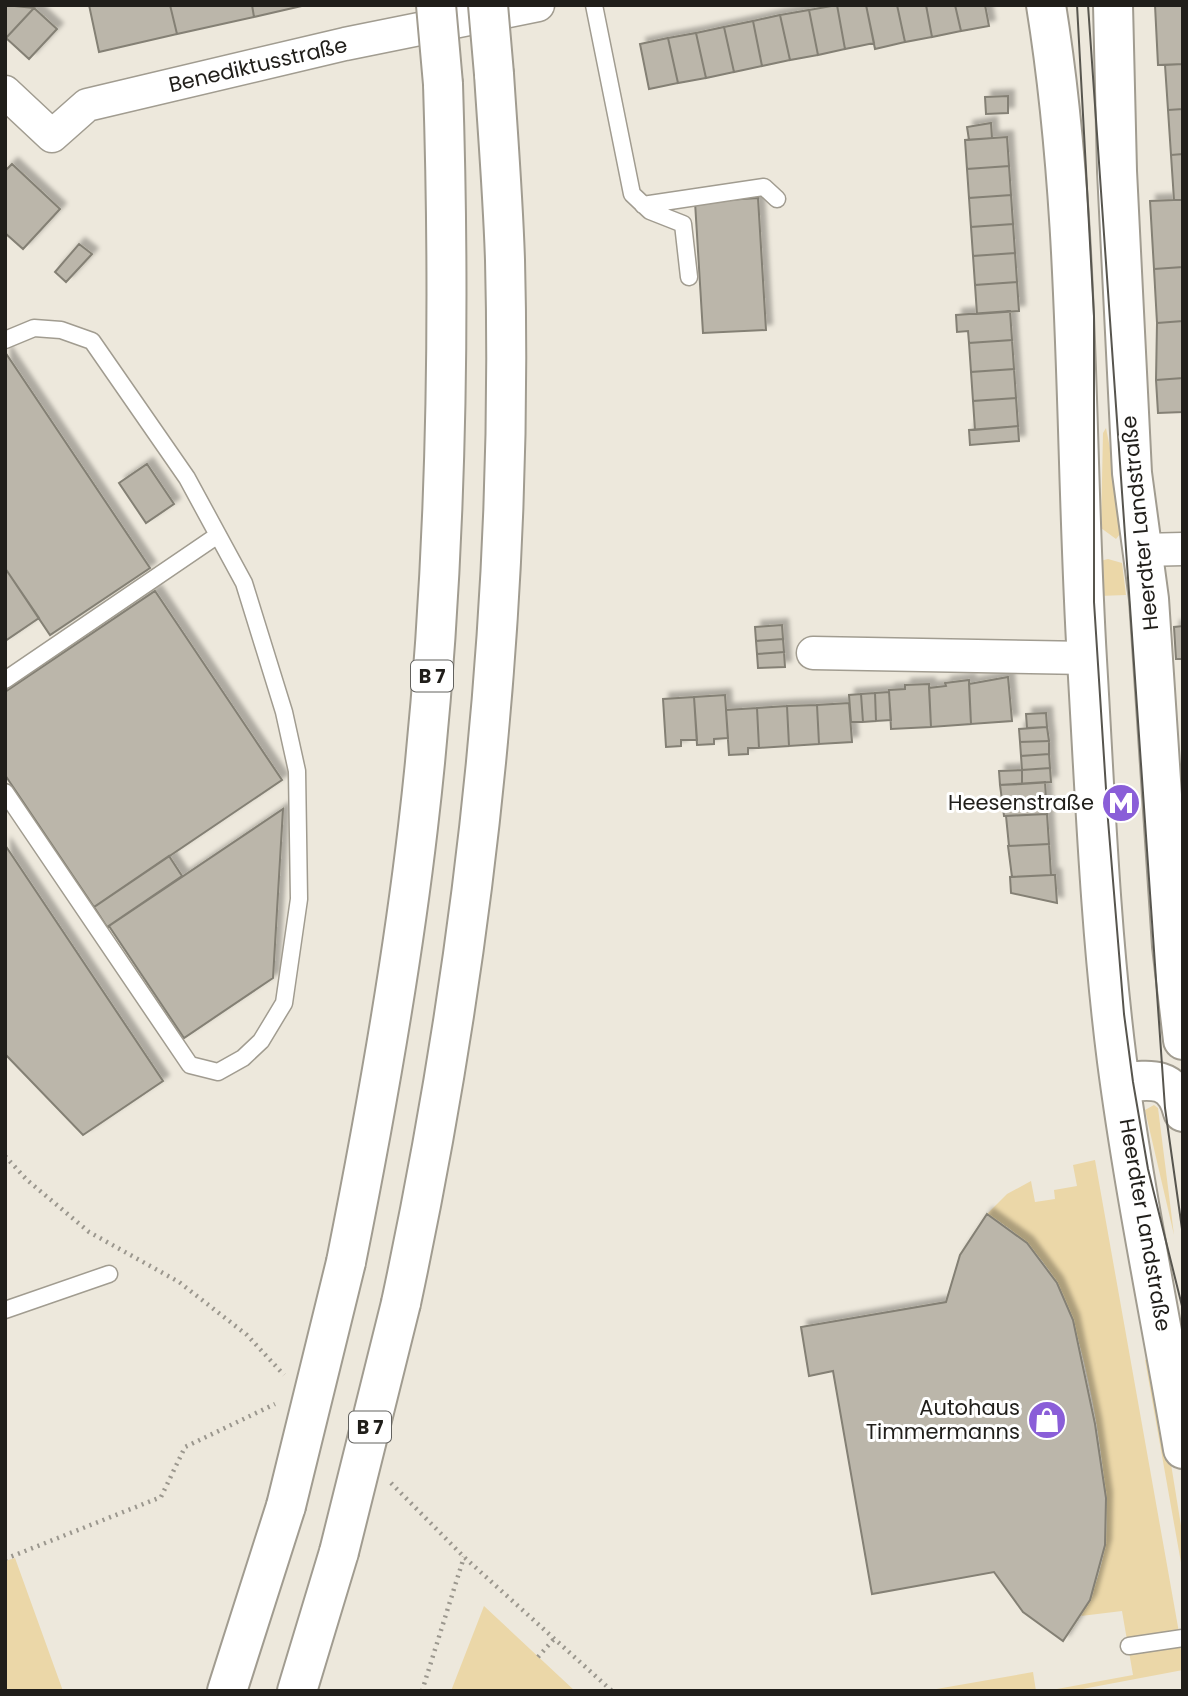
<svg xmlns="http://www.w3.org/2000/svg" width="1188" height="1696" viewBox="0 0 1188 1696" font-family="Poppins,sans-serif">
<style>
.green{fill:#ebd7a8}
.building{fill:#bbb6aa;stroke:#848074;stroke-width:2;filter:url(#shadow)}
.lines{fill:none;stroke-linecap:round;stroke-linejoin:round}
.service-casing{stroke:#a19c90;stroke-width:19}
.minor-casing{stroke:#a19c90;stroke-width:35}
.secondary-casing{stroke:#a19c90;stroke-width:42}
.trunk-casing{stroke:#a19c90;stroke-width:42}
.path{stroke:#9b978e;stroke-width:4.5;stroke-dasharray:2 5;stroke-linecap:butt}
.service{stroke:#fff;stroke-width:16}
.minor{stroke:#fff;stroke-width:32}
.secondary{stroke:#fff;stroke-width:38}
.trunk{stroke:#fff;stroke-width:38}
.tram{stroke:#57554e;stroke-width:2}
.trunk-bridge-casing{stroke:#a19c90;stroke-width:42;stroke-linecap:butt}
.trunk-bridge{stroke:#fff;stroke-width:38}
.labels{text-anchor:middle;stroke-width:6;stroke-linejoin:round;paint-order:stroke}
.shield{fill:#fff;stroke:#63625f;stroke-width:2}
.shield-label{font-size:19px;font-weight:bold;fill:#201e1a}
.street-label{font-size:21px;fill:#201e1a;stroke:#fff}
.poi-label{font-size:21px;fill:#201e1a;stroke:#fff;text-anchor:end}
</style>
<defs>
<filter id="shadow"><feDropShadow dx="6" dy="-6" stdDeviation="2" flood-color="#0004"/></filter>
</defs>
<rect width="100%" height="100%" fill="#ede8dc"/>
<path class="green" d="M1106 428 1113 463 1120 534 1116 539 1101 528 1103 433Z
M1108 559 1122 563 1126 595 1099 596 1100 561Z
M1154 1105 1158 1108 1174 1235 1145 1110Z
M1095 1160 1183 1655V1670L1072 1691H1046L1133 1675 1122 1611 1081 1616C1095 1590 1104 1563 1106 1535 1110 1476 1085 1335 1058 1285 1041 1254 1017 1231 987 1214L1007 1194 1031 1181 1035 1202 1055 1199 1054 1190 1077 1186 1073 1165Z
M1154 1359 1183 1538V1574L1145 1360Z
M15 1558 63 1691H5V1561Z
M484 1606 575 1691H451Z
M1033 1672 1036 1691H925Z"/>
<path class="building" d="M5 5 34 8 6 38H5Z
M89 5H170L177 34 99 52Z
M170 5H252L254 17 177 34Z
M252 5H306L254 17Z
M837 5H866L874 43 845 49Z
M837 5 845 49 818 55 809 10Z
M866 5H897L905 42 875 49Z
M897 5H926L932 37 905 42Z
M926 5H955L961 31 932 37Z
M955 5H985L989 26 961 31Z
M1155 5H1183V64L1158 65Z
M34 8 57 29 29 59 6 38Z
M809 10 818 55 790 60 780 15Z
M780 15 790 60 762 66 753 21Z
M753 21 762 66 734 72 724 27Z
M724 27 734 72 706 78 696 33Z
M696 33 706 78 678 83 668 38Z
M668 38 678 83 649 89 640 44Z
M1183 64V109L1168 110 1165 65Z
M1008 96V113L986 114 985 97Z
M1183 109V154L1171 155 1168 110Z
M991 123 992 138 969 140 967 127Z
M1007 137 1009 166 967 169 965 140Z
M1183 154V200H1174L1171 155Z
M12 164 60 209 23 249 5 233V171Z
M1009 166 1011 195 969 198 967 169Z
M1011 195 1013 224 971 227 969 198Z
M758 198 766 330 703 333 695 202Z
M1174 200H1183V267L1154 269 1150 201Z
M1013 224 1015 253 973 256 971 227Z
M79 244 92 254 66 282 55 272Z
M1015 253 1017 282 975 285 973 256Z
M1183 267V321L1157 323 1154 269Z
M1017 282 1019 311 977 314 975 285Z
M1010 311 1012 340 969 343 968 331 957 332 956 315Z
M1183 321V378L1156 380 1157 323Z
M1012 340 1014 369 971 372 969 343Z
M5 352 150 568 50 635 5 568Z
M1014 369 1016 398 973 401 971 372Z
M1183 378V412L1158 413 1156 380Z
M1016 398 1018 426 975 430 973 401Z
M1018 426 1019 441 970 445 969 430Z
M147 464 174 504 146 523 119 483Z
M5 568 39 618 5 641Z
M155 591 282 780 94 907 5 775V692Z
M782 625 783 639 756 641 755 627Z
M1183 626V659H1176L1174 627Z
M783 639 784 652 757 654 756 641Z
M784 652 785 667 758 668 757 654Z
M1008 677 1012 721 971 724 969 684Z
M969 680 971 724 931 727 929 688 946 686 945 683Z
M929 684 931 727 891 729 889 690 905 689V685Z
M889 692 891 720 876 721 875 693Z
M875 693 876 721 863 722 861 694Z
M861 694 863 722H851L849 695Z
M725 695 728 738 714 739V744L697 745 694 697Z
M694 697 697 740H681V746L666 747 663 699Z
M849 703 852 742 819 744 817 705Z
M817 705 819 744 789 746 787 706Z
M787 706 789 746 759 748 757 708Z
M757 708 759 748H748V754L729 755 726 710Z
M1046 713 1047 727 1027 728 1026 714Z
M1047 727 1049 741 1020 742 1019 729Z
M1049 741V754L1021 756 1020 742Z
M1049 754 1050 768 1022 770 1021 756Z
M1050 768 1051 782 1022 784V770Z
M1022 770V784L1000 785 999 771Z
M1045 782 1047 814 1004 816 1000 785Z
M283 809 273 978 184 1038 109 926Z
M1047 814 1049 844 1009 846 1006 816Z
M1049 844 1051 875 1012 877 1008 846Z
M5 845 163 1081 83 1135 5 1054Z
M169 856 182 876 107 927 94 907Z
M1051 875H1055L1057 903 1011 893 1010 877Z
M987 1214 1027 1243 1057 1283 1073 1320 1095 1424 1106 1498 1105 1545 1090 1600 1063 1641 1023 1612 994 1572 872 1594 833 1371 809 1376 801 1327 946 1302 960 1255Z"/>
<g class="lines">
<defs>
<path id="service" d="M594 5 632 194 650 211 683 224 689 277
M643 205 764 187 777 199
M5 340 34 328 61 330 92 341 187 478 244 583 284 712 297 771 299 899 284 1003 261 1041 243 1058 218 1072 190 1065 5 792
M5 680 218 535
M5 1310 109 1274
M1129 1646 1183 1638"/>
<path id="minor" d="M5 92 52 136 87 105 345 44 538 5
M1141 550 1183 549
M813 653 1087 658"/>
<path id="secondary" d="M1046 5C1081 222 1074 442 1087 660 1095 794 1100 928 1117 1061 1134 1191 1161 1320 1183 1449
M1113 5 1117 171 1132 473 1149 599 1172 946 1183 1040
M1120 1083C1152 1079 1174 1076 1183 1112"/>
<path id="trunk" d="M346 1262C375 1117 401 973 418 827 447 581 451 332 443 84
M401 1303C474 961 514 611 505 260 503 198 498 136 494 74
M227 1691 286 1506
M297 1691 339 1552"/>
</defs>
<use href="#service" class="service-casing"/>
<use href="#minor" class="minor-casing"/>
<use href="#secondary" class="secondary-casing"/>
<use href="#trunk" class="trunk-casing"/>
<path class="path" d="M5 1156 27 1180 89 1232 179 1282 247 1335 284 1375
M391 1483 464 1557 612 1691
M5 1559 161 1497 185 1447 275 1404
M538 1657 555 1638
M422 1691 464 1557"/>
<use href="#service" class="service"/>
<use href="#minor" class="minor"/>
<use href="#secondary" class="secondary"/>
<use href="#trunk" class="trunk"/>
<path class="tram" d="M1077 5 1094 316V602L1108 820 1124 1014 1133 1082 1148 1169 1183 1310
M1088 5 1165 1108 1183 1236"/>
<defs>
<path id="trunk-bridge" d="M436 5 443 84
M488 5 494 74
M286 1506 346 1262
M339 1552 401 1303"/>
</defs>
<use href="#trunk-bridge" class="trunk-bridge-casing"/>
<use href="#trunk-bridge" class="trunk-bridge"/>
</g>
<defs>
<symbol id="metro-disc" viewBox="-11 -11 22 22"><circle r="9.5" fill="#8a5ed8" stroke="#fff"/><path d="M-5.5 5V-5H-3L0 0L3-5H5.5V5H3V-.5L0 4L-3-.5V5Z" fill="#fff"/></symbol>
<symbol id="shop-disc" viewBox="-11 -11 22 22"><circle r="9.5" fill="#8a5ed8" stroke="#fff"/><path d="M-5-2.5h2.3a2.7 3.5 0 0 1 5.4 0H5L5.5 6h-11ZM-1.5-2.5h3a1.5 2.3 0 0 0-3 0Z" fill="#fff"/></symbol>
</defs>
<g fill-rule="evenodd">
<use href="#metro-disc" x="1099" y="781" width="44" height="44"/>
<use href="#shop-disc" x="1025" y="1398" width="44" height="44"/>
</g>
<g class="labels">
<g class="shield">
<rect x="411" y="660.5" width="42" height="31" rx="5"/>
<rect x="349" y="1411.5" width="42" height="31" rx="5"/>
</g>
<g class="shield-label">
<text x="432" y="683">B 7</text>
<text x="370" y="1434">B 7</text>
</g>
<g class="street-label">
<text transform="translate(258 65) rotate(-13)" y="7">Benediktusstraße</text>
<text transform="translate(1140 523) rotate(-96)" y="7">Heerdter Landstraße</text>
<text transform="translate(1145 1225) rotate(80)" y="7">Heerdter Landstraße</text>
</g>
<g class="poi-label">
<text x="1094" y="810">Heesenstraße</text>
<text x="1020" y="1415">Autohaus<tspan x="1020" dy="24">Timmermanns</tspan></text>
</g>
</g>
<rect width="1188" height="1696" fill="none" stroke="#201e1a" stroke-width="14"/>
</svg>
